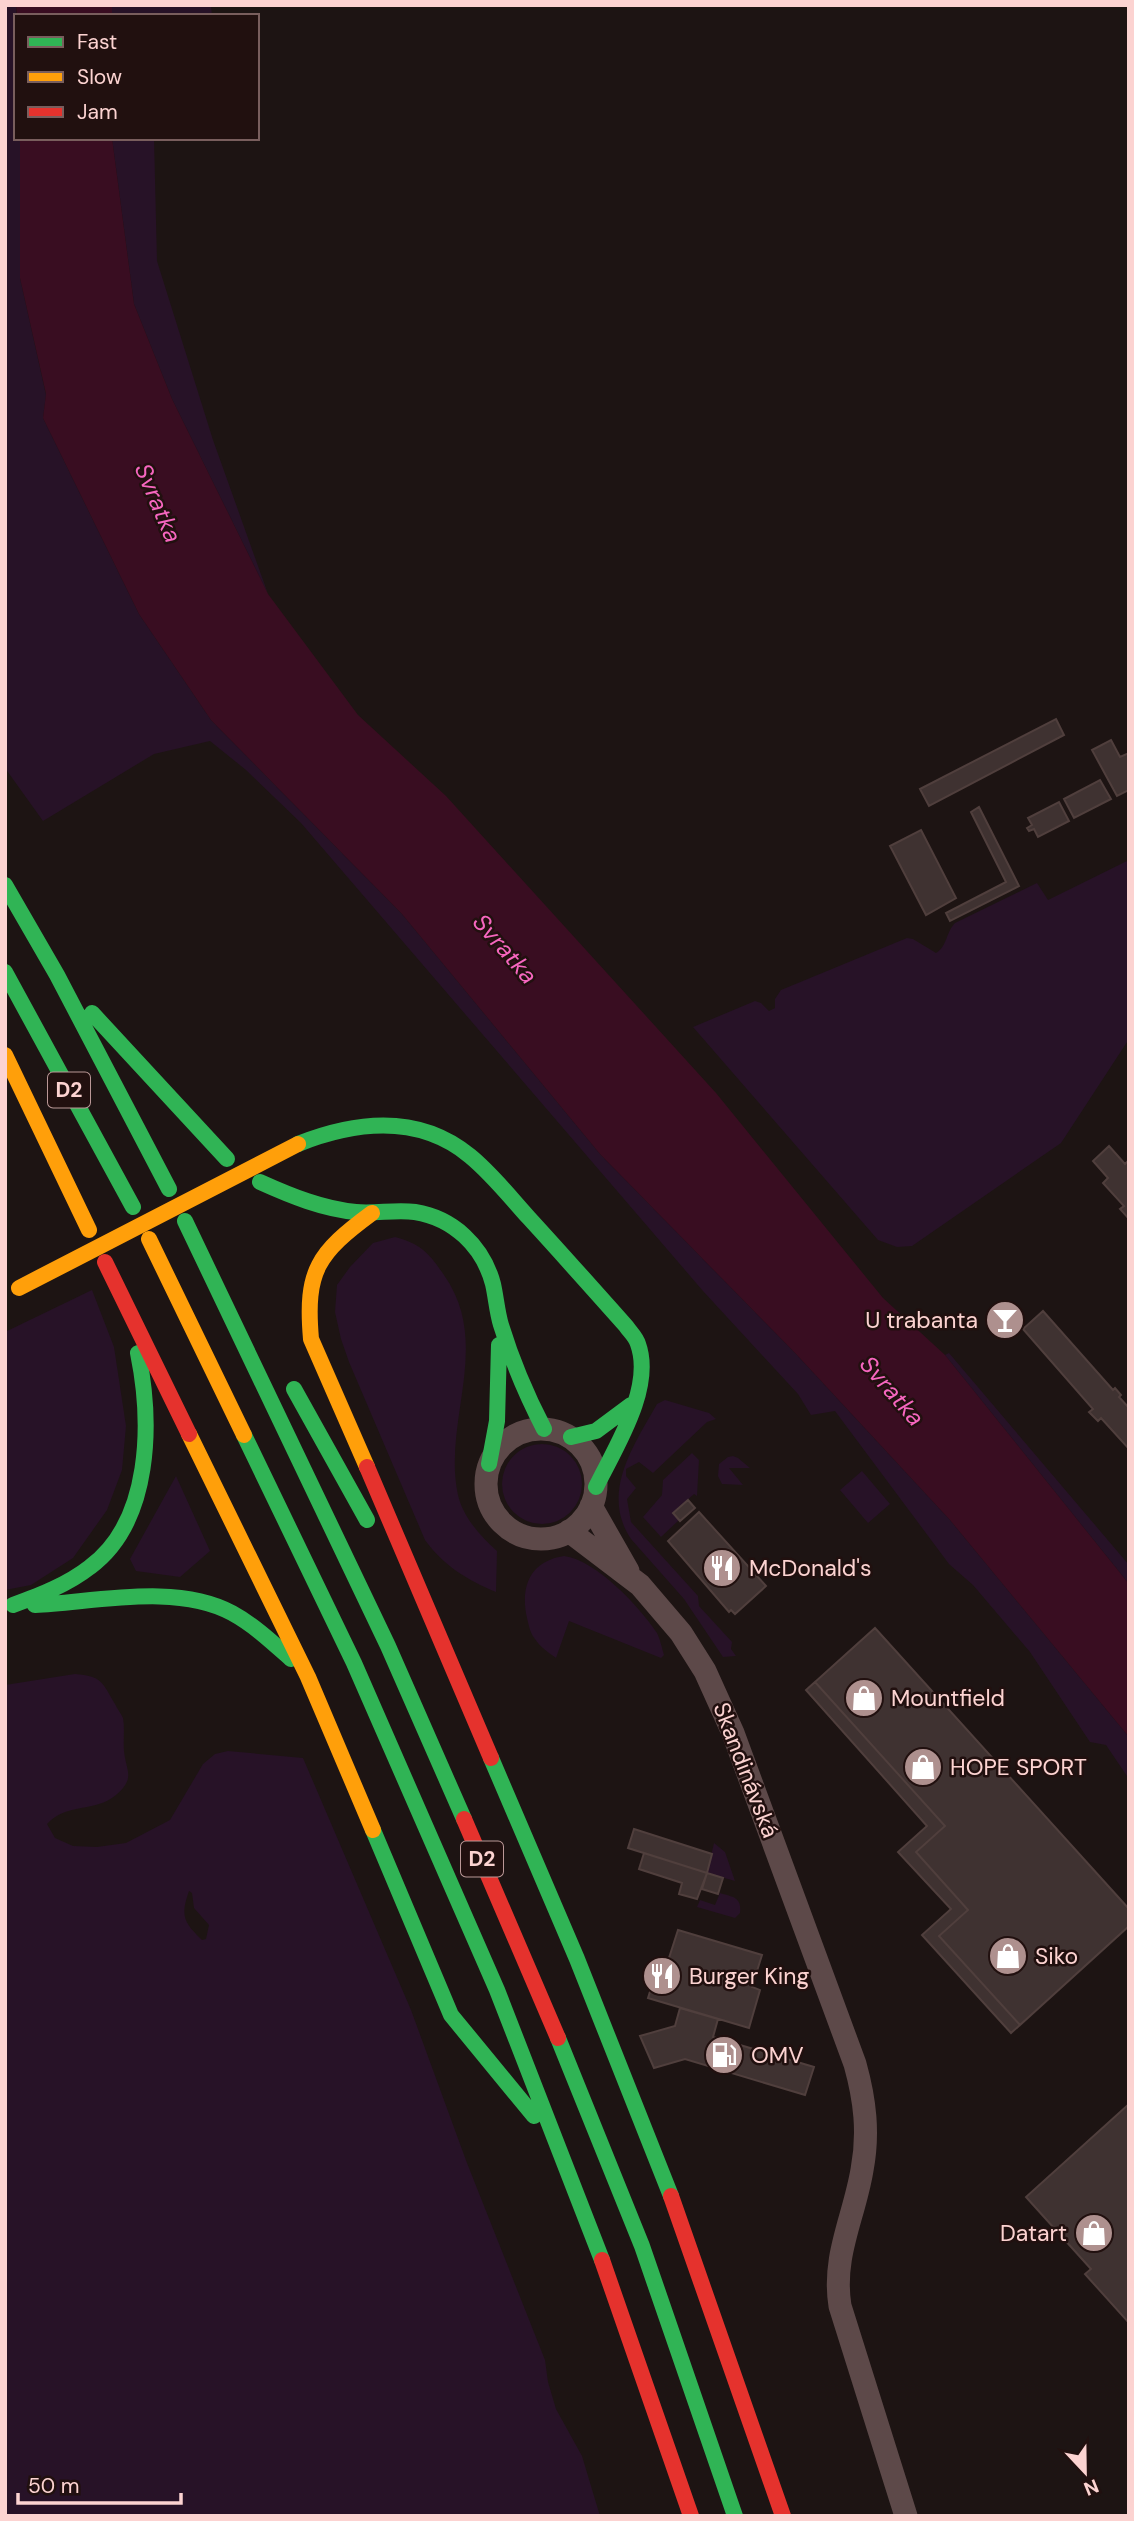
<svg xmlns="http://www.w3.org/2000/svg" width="1134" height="2521" viewBox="0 0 1134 2521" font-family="'DM Sans',sans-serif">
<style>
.green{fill:#271227;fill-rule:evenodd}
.water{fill:#390d21}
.building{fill:#3f3231;stroke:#503f3d;stroke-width:2}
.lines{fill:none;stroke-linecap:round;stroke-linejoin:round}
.street{stroke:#5d4949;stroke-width:23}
.fast{stroke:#30b455;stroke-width:16}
.slow{stroke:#ff9f0a;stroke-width:16}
.jam{stroke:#e5322d;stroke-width:16}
.slow-bridge{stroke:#ff9f0a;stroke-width:16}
.labels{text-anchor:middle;stroke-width:5;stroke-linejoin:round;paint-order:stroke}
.shield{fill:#21100f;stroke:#ba9897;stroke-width:2}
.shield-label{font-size:21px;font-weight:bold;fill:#fcd3d1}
.poi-label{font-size:23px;fill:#fcd3d1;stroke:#21100f;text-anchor:start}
.street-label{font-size:23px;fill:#fcd3d1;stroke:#21100f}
.water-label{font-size:24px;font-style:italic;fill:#f666bf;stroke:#21100f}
</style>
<rect width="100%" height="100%" fill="#1d1413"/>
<path class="green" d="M5 5H16V138H20V278L46 395 43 418 139 614 211 720 402 914 600 1154 797 1355 950 1520 1129 1737V1779L1106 1745 1090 1742 1030 1652 973 1585 949 1564 835 1411 811 1415 798 1394 703 1291 301 823 246 770 210 741 154 754 43 821 5 768Z
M112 5H211L212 16H112Z
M112 138H154L157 261 213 440 268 594 172 399 134 304Z
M1129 860V1039L1061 1143 912 1246 897 1247 878 1240 693 1027 755 1001 761 1003 769 1011 775 1008V999L781 990 907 938 913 939 936 953C947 947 946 932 955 923L1037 883 1048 900Z
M395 1237C421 1244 429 1253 444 1275 493 1345 442 1421 458 1495 463 1517 481 1537 497 1551L496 1592C467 1580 443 1565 425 1540L349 1362 341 1339 335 1312 337 1285 350 1267 373 1243Z
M92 1290 114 1347 126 1426 122 1470 107 1510 73 1558 31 1585 5 1590V1332Z
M949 1353 1129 1565V1584L945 1355Z
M665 1400 709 1413 716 1419 707 1422 653 1473 639 1462 626 1469V1476L636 1488 627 1499 631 1522 698 1596 699 1606 732 1642 731 1649 736 1656 723 1657 684 1599 631 1539C600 1493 634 1445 657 1404Z
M502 1484a40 40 0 1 1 80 0a40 40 0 1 1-80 0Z
M692 1453 699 1460 697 1496 694 1494 673 1513 679 1520 661 1537 643 1517 662 1495 663 1480Z
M733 1456 738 1458 750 1468H729L743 1485 722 1484 718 1476 719 1464 728 1457Z
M862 1471 890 1504 868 1523 840 1490Z
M176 1476 210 1551 180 1577 136 1571 130 1559Z
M564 1556C596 1560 639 1606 657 1633 660 1639 662 1648 664 1655L661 1658 569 1621 556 1658C548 1652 540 1647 535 1639 530 1633 529 1626 527 1618 520 1587 530 1561 564 1556Z
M75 1674C102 1676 102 1682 115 1704 117 1709 121 1713 123 1718 125 1729 123 1740 124 1751 126 1771 136 1778 116 1795 95 1813 67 1802 47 1824L55 1838 73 1846 97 1847 126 1843 170 1820 203 1764 215 1754 228 1751 303 1758 411 2010 467 2163 545 2360 548 2382 556 2409 582 2456 600 2516H5V1685ZM189 1891 192 1893 194 1908 209 1925 206 1939 202 1940C184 1922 180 1917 189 1891Z
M714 1843 725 1852 735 1881 707 1873Z
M720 1893C733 1897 742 1897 740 1913L735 1918 697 1907 700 1900 715 1905Z"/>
<path class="water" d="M16 5H112V16H17Z
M20 138H112L134 304 172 399 268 594 358 715 446 796 716 1093 883 1298 945 1355 1129 1584V1737L950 1520 797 1355 600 1154 402 914 211 720 139 614 43 418 46 394 20 278Z"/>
<path class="building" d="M1056 719 1064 735 929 806 920 789Z
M1111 740 1120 757 1129 753V790L1117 796 1092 750Z
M1100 780 1111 799 1074 818 1064 799Z
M1059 802 1069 821 1038 837 1034 829 1029 831 1027 828 1032 825 1028 818Z
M979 807 1019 886 950 921 946 913 1006 882 971 812Z
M921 830 956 898 926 915 890 846Z
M1109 1146 1125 1164 1129 1160V1219L1120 1209 1124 1206 1103 1183 1108 1178 1093 1161Z
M1043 1311 1113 1390 1115 1388 1121 1395 1119 1397 1129 1408V1449L1101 1418 1098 1421 1089 1412 1093 1409 1023 1329Z
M688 1500 695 1508 680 1521 673 1513Z
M699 1512 766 1586 735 1614 731 1610 729 1612 668 1541Z
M875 1628 1129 1909V1926L1020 2025 939 1936 968 1910 916 1852 945 1826 815 1682Z
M815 1682 945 1826 916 1852 968 1910 939 1936 1020 2025 1011 2033 922 1935 951 1909 898 1852 927 1826 806 1690Z
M634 1829 712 1854 707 1873 628 1848Z
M644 1853 707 1873 697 1899 679 1894 682 1883 639 1869Z
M707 1873 723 1878 718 1894 702 1889Z
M678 1930 762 1955 752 1987 760 1990 749 2028 648 1998 660 1959 668 1961Z
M680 2008 718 2019 713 2037 814 2067 805 2095 685 2059 654 2068 640 2036 675 2026Z
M1129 2104V2323L1085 2274 1091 2269 1026 2197Z"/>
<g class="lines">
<path class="street" d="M486 1484a55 55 0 1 1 110 0a55 55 0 1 1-110 0Z
M591 1506 628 1571
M569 1531 640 1585 681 1633 705 1671 733 1733 855 2064C865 2100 869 2133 862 2170 854 2218 832 2256 840 2306L906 2516"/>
<path class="fast" d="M5 885 57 975 169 1189
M5 972 133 1207
M92 1013 227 1159
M298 1144C356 1121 419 1114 470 1156 492 1174 510 1197 529 1218 562 1254 594 1290 626 1326 630 1332 636 1337 638 1344 654 1388 615 1448 596 1487
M260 1182C291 1196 323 1209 356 1212 376 1214 396 1209 415 1212 453 1218 483 1246 493 1284 496 1297 497 1312 501 1325 512 1361 527 1396 544 1429
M185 1221 388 1646 464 1819
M294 1389 367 1520
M244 1435 354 1663 497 1990 602 2260
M571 1437 596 1431 631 1405
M489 1464 497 1421 499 1345
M13 1605C40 1595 67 1585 90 1567 152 1521 152 1422 138 1353
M35 1605C95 1602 177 1583 232 1613 254 1625 272 1642 291 1659
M491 1758 577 1959 671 2196
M373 1830 451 2015 534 2116
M558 2038 642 2246 735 2516"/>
<path class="slow" d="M5 1055 89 1230
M149 1239 244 1435
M189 1434 308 1677 373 1830
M367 1467 311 1339C305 1270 318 1253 372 1213"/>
<path class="jam" d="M105 1262 189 1434
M367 1467 491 1758
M464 1819 558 2038
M671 2196 783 2516
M602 2260 691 2516"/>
<path class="slow-bridge" d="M19 1288 298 1144"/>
</g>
<defs>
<symbol id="bar-disc" viewBox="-11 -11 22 22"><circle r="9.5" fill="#ae908e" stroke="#21100f"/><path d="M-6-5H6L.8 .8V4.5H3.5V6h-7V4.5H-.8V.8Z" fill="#fff"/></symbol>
<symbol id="restaurant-disc" viewBox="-11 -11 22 22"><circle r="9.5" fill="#ae908e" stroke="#21100f"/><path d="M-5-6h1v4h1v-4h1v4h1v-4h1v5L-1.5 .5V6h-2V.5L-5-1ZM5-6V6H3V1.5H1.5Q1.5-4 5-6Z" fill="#fff"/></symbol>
<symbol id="shop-disc" viewBox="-11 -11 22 22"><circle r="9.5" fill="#ae908e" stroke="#21100f"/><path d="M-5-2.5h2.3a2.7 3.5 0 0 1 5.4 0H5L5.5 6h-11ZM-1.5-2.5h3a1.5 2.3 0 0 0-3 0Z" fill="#fff"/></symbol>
<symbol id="fuel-disc" viewBox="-11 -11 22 22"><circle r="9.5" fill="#ae908e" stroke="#21100f"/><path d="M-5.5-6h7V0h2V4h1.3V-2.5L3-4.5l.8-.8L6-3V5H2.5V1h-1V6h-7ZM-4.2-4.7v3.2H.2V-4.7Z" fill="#fff"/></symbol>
</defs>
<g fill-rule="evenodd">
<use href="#bar-disc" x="983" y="1298" width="44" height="44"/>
<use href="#restaurant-disc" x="700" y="1546" width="44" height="44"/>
<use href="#shop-disc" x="842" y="1676" width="44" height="44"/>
<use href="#shop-disc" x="901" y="1745" width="44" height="44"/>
<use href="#shop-disc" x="986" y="1934" width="44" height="44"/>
<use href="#restaurant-disc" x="640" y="1954" width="44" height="44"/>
<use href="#fuel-disc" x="702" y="2033" width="44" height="44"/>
<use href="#shop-disc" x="1072" y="2211" width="44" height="44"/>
</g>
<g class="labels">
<g class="shield">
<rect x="48" y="1072.5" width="42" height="35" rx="5"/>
<rect x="461" y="1841.5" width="42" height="35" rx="5"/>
</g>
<g class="shield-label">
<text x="69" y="1097">D2</text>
<text x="482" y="1866">D2</text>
</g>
<g class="poi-label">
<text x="978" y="1328" text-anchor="end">U trabanta</text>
<text x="749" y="1576">McDonald's</text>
<text x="891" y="1706">Mountfield</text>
<text x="950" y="1775">HOPE SPORT</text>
<text x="1035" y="1964">Siko</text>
<text x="689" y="1984">Burger King</text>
<text x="751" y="2063">OMV</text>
<text x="1067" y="2241" text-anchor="end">Datart</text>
</g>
<g class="street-label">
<text transform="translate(746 1770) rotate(69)" y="8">Skandinávská</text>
</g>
<g class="water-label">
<text transform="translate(158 503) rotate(67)" y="8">Svratka</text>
<text transform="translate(505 949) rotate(49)" y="8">Svratka</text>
<text transform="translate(892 1391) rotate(49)" y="8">Svratka</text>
</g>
</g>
<rect width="1134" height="2521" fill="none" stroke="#fcd3d1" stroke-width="14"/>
<rect x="14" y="14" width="245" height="126" fill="#21100f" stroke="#795e5d" stroke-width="2"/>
<rect x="28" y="37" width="35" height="10" fill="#30b455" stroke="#795e5d" stroke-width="2"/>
<text x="77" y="49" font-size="21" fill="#fcd3d1">Fast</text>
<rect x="28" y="72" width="35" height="10" fill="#ff9f0a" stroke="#795e5d" stroke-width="2"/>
<text x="77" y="84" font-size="21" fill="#fcd3d1">Slow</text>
<rect x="28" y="107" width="35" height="10" fill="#e5322d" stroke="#795e5d" stroke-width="2"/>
<text x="77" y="119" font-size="21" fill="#fcd3d1">Jam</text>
<g transform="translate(1085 2472) rotate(158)" stroke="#21100f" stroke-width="5" paint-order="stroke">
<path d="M0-5L12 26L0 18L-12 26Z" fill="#fcd3d1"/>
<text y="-10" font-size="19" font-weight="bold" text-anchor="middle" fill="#fcd3d1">N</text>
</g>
<path d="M18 2493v10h163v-10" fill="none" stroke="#fcd3d1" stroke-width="3.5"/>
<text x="28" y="2493" font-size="21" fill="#fcd3d1" stroke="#21100f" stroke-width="5" paint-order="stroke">50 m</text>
</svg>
